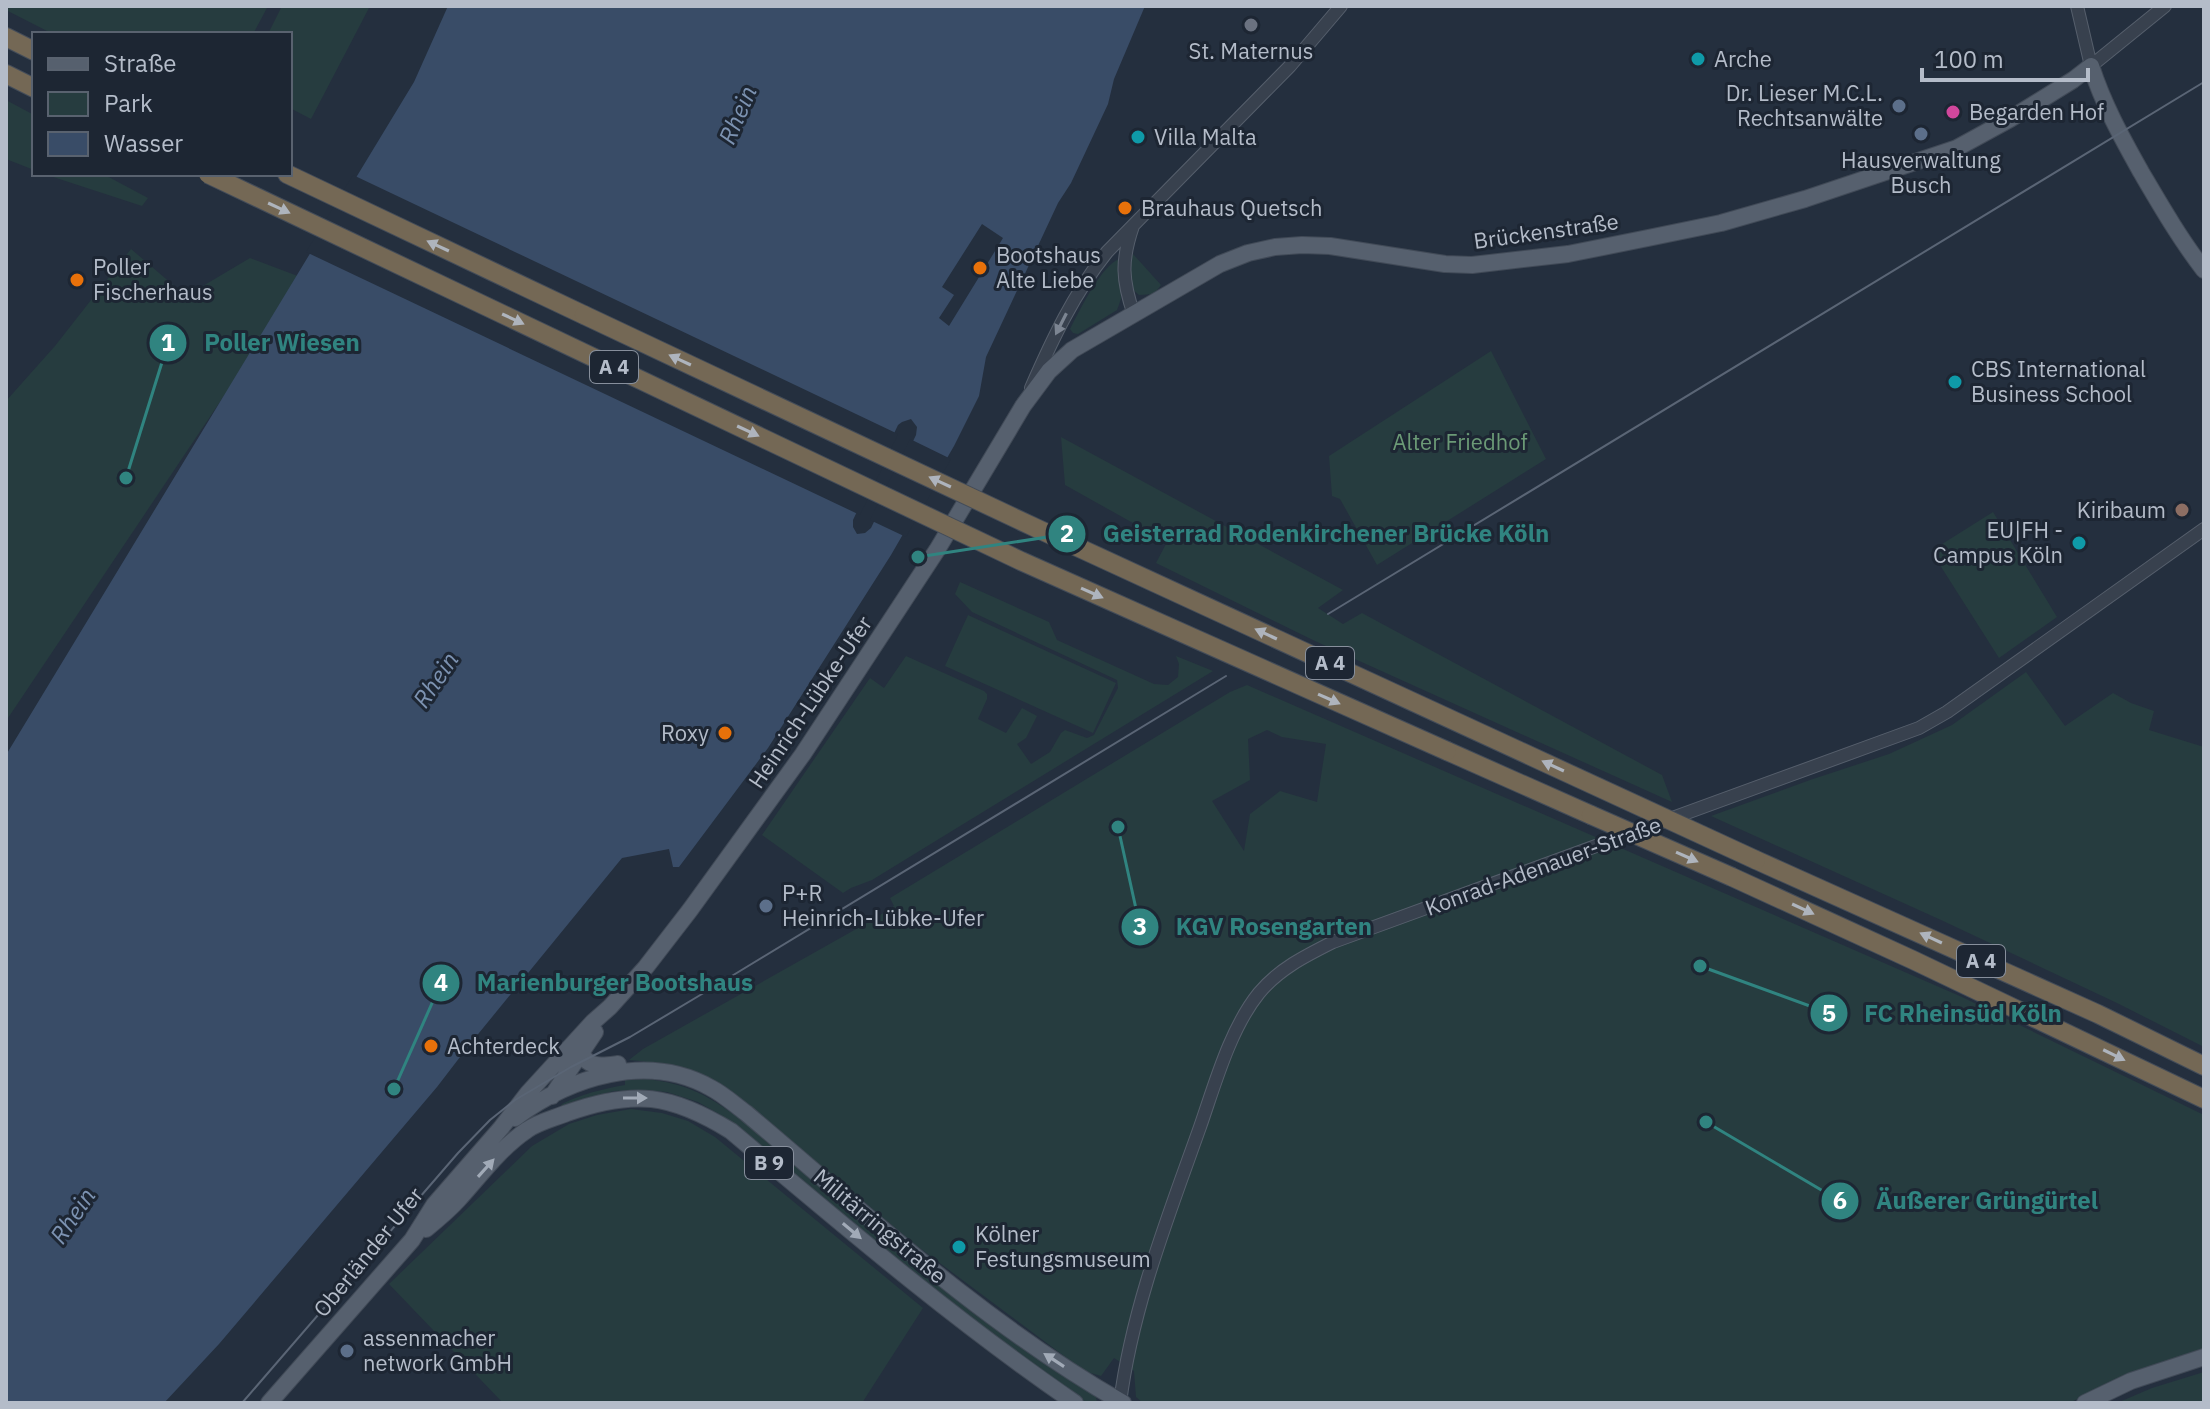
<svg xmlns="http://www.w3.org/2000/svg" width="2210" height="1409" viewBox="0 0 2210 1409" font-family="'IBM Plex Sans',sans-serif">
<style>
.green{fill:#263c3f;fill-rule:evenodd}
.water{fill:#394c67;fill-rule:evenodd}
.pier{fill:#242f3e}
.lines{fill:none;stroke-linecap:round;stroke-linejoin:round}
.minor-casing{stroke:#565f6c;stroke-width:14}
.major-casing{stroke:#414a57;stroke-width:18}
.highway-casing{stroke:#434c59;stroke-width:20}
.minor{stroke:#38414e;stroke-width:12}
.major{stroke:#56606e;stroke-width:16}
.highway{stroke:#746855;stroke-width:18}
.tram{stroke:#5a6575;stroke-width:2}
.highway-bridge-casing{stroke:#434c59;stroke-width:20;stroke-linecap:butt}
.highway-bridge{stroke:#746855;stroke-width:18}
.oneway{fill:#aeb4bd}
.oneway2{fill:#7c8592}
.oneway3{fill:#a1aab7}
.worship-dot{fill:#6b7280;stroke:#1d2633;stroke-width:3}
.culture-dot{fill:#0f9aa8;stroke:#1d2633;stroke-width:3}
.service-dot{fill:#5c6f8a;stroke:#1d2633;stroke-width:3}
.hotel-dot{fill:#d1479c;stroke:#1d2633;stroke-width:3}
.food-dot{fill:#e8710a;stroke:#1d2633;stroke-width:3}
.education-dot{fill:#8d6e63;stroke:#1d2633;stroke-width:3}
.labels{text-anchor:middle;stroke-width:6;stroke-linejoin:round;paint-order:stroke}
.shield{fill:#1d2633;stroke:#878f9c;stroke-width:2}
.shield-label{font-size:20px;font-weight:bold;fill:#b4bcc9}
.poi-label{font-size:22px;fill:#b4bcc9;stroke:#1d2633;text-anchor:start}
.street-label{font-size:22px;fill:#b4bcc9;stroke:#1d2633}
.park-label{font-size:22px;fill:#6b9a76;stroke:#1d2633}
.water-label{font-size:24px;font-style:italic;fill:#7c92b1;stroke:#1d2633}
.leader{fill:none;stroke:#308480;stroke-width:3}
.callout-dot{fill:#308480;stroke:#1d2633;stroke-width:3}
.mark-label{font-size:24px;text-anchor:middle;font-weight:bold;fill:#fff}
.callout-label{font-size:24px;text-anchor:middle;font-weight:bold;fill:#308480;stroke:#1d2633;stroke-width:6;stroke-linejoin:round;paint-order:stroke}
</style>
<rect width="100%" height="100%" fill="#242f3e"/>
<path class="green" d="M6 6H268L253 34H53L6 10Z
M282 6H370L311 119 290 108V34H268Z
M6 100 34 115V170L6 159Z
M44 174H103L148 198 142 206Z
M131 249 186 296 250 258 303 278 6 721V401L55 346Z
M1133 254 1161 285 1154 294 1139 295 1130 287V261Z
M1119 259 1121 299 1117 310 1078 334 1073 333 1070 329C1080 310 1101 266 1119 259Z
M1491 351 1546 459 1377 565 1340 499 1332 496 1329 456Z
M1061 437 1343 590 1318 608 1343 624 1362 613 1662 775 1672 802 1315 641 1156 563 1167 542 1065 485Z
M1993 512 2057 617 1999 658 1931 551Z
M960 582 1049 622 1057 640 1154 684 1168 685 1178 677 1179 664 1176 656 1213 671 872 880 851 888 843 893 762 835 870 678 884 688 906 656 984 691 987 694V699L978 719 1006 733 1022 708 1037 716 1026 738 1017 744 1031 764 1050 752 1061 733 1065 730 1087 738 1094 735 1118 688 1117 680 972 612 955 594Z
M968 615 1116 683 1093 733 945 666Z
M2026 672 2065 726 2113 693 2131 703 2154 711 2149 730 2204 747V1047L2117 1003 1941 920 1711 816 1810 780 1889 754 1952 725Z
M1247 685 1962 997 2204 1115V1350L2129 1374 2069 1403H1143L1136 1397 1134 1371 1114 1358 1101 1376 1084 1371 917 1246 740 1098C707 1076 670 1063 629 1060L643 1049 874 919 894 906 890 898 1230 692ZM1267 730 1282 737 1326 744 1317 802 1280 791 1250 814 1244 851 1212 801 1250 780 1248 739Z
M644 1079C689 1083 710 1097 746 1123L980 1318 1034 1356 1096 1397 1097 1403H1087L1029 1364 824 1202 721 1115 698 1102 667 1092 644 1090 614 1091 576 1101 561 1107 562 1104C581 1094 603 1089 625 1085V1080Z
M631 1109 662 1113 688 1121 715 1137 923 1308 862 1403H503L389 1284 532 1146 569 1124 597 1115Z
M2204 1372V1403H2117L2152 1388Z"/>
<path class="water" d="M448 6H1145L1114 79 1108 104 1071 183 1058 203 986 357 979 396 954 446 891 555 768 748 679 867H673L669 849 622 858 470 1044 437 1087 219 1344 164 1403H6V755L414 82ZM911 419 917 427 916 435 871 528 865 533 857 534 853 527V520L898 425 902 422Z"/>
<path class="pier" d="M353 175 898 434 860 515 306 252Z
M982 224 1003 238 949 326 939 318 954 295 942 287Z
M910 439 951 459 906 537 870 520Z"/>
<g class="lines">
<defs>
<path id="minor" d="M2077 6 2091 66 2165 6
M1133 226C1121 261 1122 280 1134 315
M1031 388C1052 340 1074 293 1107 252L1290 66 1341 6
M1120 1403C1132 1308 1168 1217 1200 1127 1215 1084 1230 1029 1259 993 1279 969 1305 956 1333 942L1919 728 1947 712 2204 529"/>
<path id="major" d="M581 1052C588 1069 602 1066 618 1064
M552 1096 595 1032
M515 1118C570 1077 647 1052 711 1088 723 1094 735 1105 746 1113 867 1215 985 1324 1123 1403
M426 1229C437 1220 448 1211 458 1200 480 1176 500 1148 527 1130 538 1122 555 1118 567 1113 634 1089 671 1094 731 1131 843 1225 954 1320 1075 1403
M269 1403 412 1240 434 1205 501 1128 528 1093 593 1022 610 1007 646 967 690 910 803 754 937 550 1023 406 1049 371 1072 350 1220 264 1248 253 1275 247 1302 245 1330 246 1445 264 1472 265 1568 254 1648 238 1721 223 1805 199 1957 148 2010 119 2073 80 2091 66C2103 104 2122 138 2141 172 2161 206 2180 239 2204 270
M2085 1403 2131 1381 2204 1357"/>
<path id="highway" d="M6 37 34 51
M6 74 34 88
M287 174 584 315
M1447 751 1591 815
M1756 860 2098 1014 2204 1066
M1732 877 1913 960 2204 1099"/>
</defs>
<use href="#minor" class="minor-casing"/>
<use href="#major" class="major-casing"/>
<use href="#highway" class="highway-casing"/>
<use href="#minor" class="minor"/>
<use href="#major" class="major"/>
<use href="#highway" class="highway"/>
<path class="tram" d="M1328 614 2204 82
M242 1403 458 1153 490 1120 515 1100 571 1067 630 1037 712 988 1226 676"/>
<defs>
<path id="highway-bridge" d="M208 174 1021 561 1447 751
M584 315 1036 528 1756 860
M1591 815 1732 877"/>
</defs>
<use href="#highway-bridge" class="highway-bridge-casing"/>
<use href="#highway-bridge" class="highway-bridge"/>
</g>
<defs><path id="oneway-solid" d="M-6-.8H1V-3.2L6.5 0L1 3.2V.8H-6Z" transform="scale(2)"/></defs>
<g class="oneway">
<use href="#oneway-solid" transform="translate(279 208) rotate(25)"/>
<use href="#oneway-solid" transform="translate(438 246) rotate(-155)"/>
<use href="#oneway-solid" transform="translate(513 319) rotate(25)"/>
<use href="#oneway-solid" transform="translate(680 360) rotate(-155)"/>
<use href="#oneway-solid" transform="translate(748 431) rotate(25)"/>
<use href="#oneway-solid" transform="translate(940 482) rotate(-155)"/>
<use href="#oneway-solid" transform="translate(1092 593) rotate(24)"/>
<use href="#oneway-solid" transform="translate(1266 634) rotate(-155)"/>
<use href="#oneway-solid" transform="translate(1329 699) rotate(24)"/>
<use href="#oneway-solid" transform="translate(1553 766) rotate(-155)"/>
<use href="#oneway-solid" transform="translate(1687 857) rotate(24)"/>
<use href="#oneway-solid" transform="translate(1803 909) rotate(25)"/>
<use href="#oneway-solid" transform="translate(1931 938) rotate(-155)"/>
<use href="#oneway-solid" transform="translate(2114 1055) rotate(26)"/>
</g>
<use class="oneway2" href="#oneway-solid" transform="translate(1061 324) rotate(117)"/>
<g class="oneway3">
<use href="#oneway-solid" transform="translate(635 1098)"/>
<use href="#oneway-solid" transform="translate(486 1168) rotate(-48)"/>
<use href="#oneway-solid" transform="translate(852 1231) rotate(40)"/>
<use href="#oneway-solid" transform="translate(1054 1360) rotate(-147)"/>
</g>
<circle class="worship-dot" cx="1251" cy="25" r="8"/>
<g class="culture-dot">
<circle cx="1698" cy="59" r="8"/>
<circle cx="1138" cy="137" r="8"/>
<circle cx="1955" cy="382" r="8"/>
<circle cx="2079" cy="543" r="8"/>
<circle cx="959" cy="1247" r="8"/>
</g>
<g class="service-dot">
<circle cx="1899" cy="106" r="8"/>
<circle cx="1921" cy="134" r="8"/>
<circle cx="766" cy="906" r="8"/>
<circle cx="347" cy="1351" r="8"/>
</g>
<circle class="hotel-dot" cx="1953" cy="112" r="8"/>
<g class="food-dot">
<circle cx="1125" cy="208" r="8"/>
<circle cx="980" cy="268" r="8"/>
<circle cx="77" cy="280" r="8"/>
<circle cx="725" cy="733" r="8"/>
<circle cx="431" cy="1046" r="8"/>
</g>
<circle class="education-dot" cx="2182" cy="510" r="8"/>
<g class="labels">
<g class="shield">
<rect x="590" y="351" width="48" height="32" rx="6"/>
<rect x="1306" y="647" width="48" height="32" rx="6"/>
<rect x="1957" y="945" width="48" height="32" rx="6"/>
<rect x="745" y="1147" width="48" height="32" rx="6"/>
</g>
<g class="shield-label">
<text x="614" y="374">A 4</text>
<text x="1330" y="670">A 4</text>
<text x="1981" y="968">A 4</text>
<text x="769" y="1170">B 9</text>
</g>
<g class="poi-label">
<text x="1251" y="59" text-anchor="middle">St. Maternus</text>
<text x="1714" y="67">Arche</text>
<text x="1883" y="101" text-anchor="end">Dr. Lieser M.C.L.<tspan x="1883" dy="25">Rechtsanwälte</tspan></text>
<text x="1969" y="120">Begarden Hof</text>
<text x="1154" y="145">Villa Malta</text>
<text x="1921" y="168" text-anchor="middle">Hausverwaltung<tspan x="1921" dy="25">Busch</tspan></text>
<text x="1141" y="216">Brauhaus Quetsch</text>
<text x="996" y="263">Bootshaus<tspan x="996" dy="25">Alte Liebe</tspan></text>
<text x="93" y="275">Poller<tspan x="93" dy="25">Fischerhaus</tspan></text>
<text x="1971" y="377">CBS International<tspan x="1971" dy="25">Business School</tspan></text>
<text x="2166" y="518" text-anchor="end">Kiribaum</text>
<text x="2063" y="538" text-anchor="end">EU|FH -<tspan x="2063" dy="25">Campus Köln</tspan></text>
<text x="709" y="741" text-anchor="end">Roxy</text>
<text x="782" y="901">P+R<tspan x="782" dy="25">Heinrich-Lübke-Ufer</tspan></text>
<text x="447" y="1054">Achterdeck</text>
<text x="975" y="1242">Kölner<tspan x="975" dy="25">Festungsmuseum</tspan></text>
<text x="363" y="1346">assenmacher<tspan x="363" dy="25">network GmbH</tspan></text>
</g>
<g class="street-label">
<text transform="translate(1546 231) rotate(-8)" y="8">Brückenstraße</text>
<text transform="translate(810 702) rotate(-56)" y="8">Heinrich-Lübke-Ufer</text>
<text transform="translate(1543 866) rotate(-20)" y="8">Konrad-Adenauer-Straße</text>
<text transform="translate(880 1226) rotate(40)" y="8">Militärringstraße</text>
<text transform="translate(368 1252) rotate(-51)" y="8">Oberländer Ufer</text>
</g>
<g class="park-label">
<text x="1460" y="450">Alter Friedhof</text>
</g>
<g class="water-label">
<text transform="translate(738 115) rotate(-67)" y="8">Rhein</text>
<text transform="translate(436 680) rotate(-56)" y="8">Rhein</text>
<text transform="translate(73 1216) rotate(-56)" y="8">Rhein</text>
</g>
</g>
<path class="leader" d="M126 478L168 343M918 557L1067 534M1118 827L1140 927M394 1089L441 983M1700 966L1829 1013M1706 1122L1840 1201"/>
<g class="callout-dot">
<circle cx="126" cy="478" r="8"/>
<circle cx="918" cy="557" r="8"/>
<circle cx="1118" cy="827" r="8"/>
<circle cx="394" cy="1089" r="8"/>
<circle cx="1700" cy="966" r="8"/>
<circle cx="1706" cy="1122" r="8"/>
<circle cx="168" cy="343" r="20"/>
<circle cx="1067" cy="534" r="20"/>
<circle cx="1140" cy="927" r="20"/>
<circle cx="441" cy="983" r="20"/>
<circle cx="1829" cy="1013" r="20"/>
<circle cx="1840" cy="1201" r="20"/>
</g>
<g class="mark-label">
<text x="168" y="351">1</text>
<text x="1067" y="542">2</text>
<text x="1140" y="935">3</text>
<text x="441" y="991">4</text>
<text x="1829" y="1022">5</text>
<text x="1840" y="1209">6</text>
</g>
<g class="callout-label">
<text x="282" y="351">Poller Wiesen</text>
<text x="1326" y="542">Geisterrad Rodenkirchener Brücke Köln</text>
<text x="1274" y="935">KGV Rosengarten</text>
<text x="615" y="991">Marienburger Bootshaus</text>
<text x="1963" y="1022">FC Rheinsüd Köln</text>
<text x="1987" y="1209">Äußerer Grüngürtel</text>
</g>
<rect width="2210" height="1409" fill="none" stroke="#b4bcc9" stroke-width="16"/>
<rect x="32" y="32" width="260" height="144" fill="#1d2633" stroke="#59626f" stroke-width="2"/>
<rect x="48" y="58" width="40" height="12" fill="#56606e" stroke="#59626f" stroke-width="2"/>
<text x="104" y="72" font-size="24" fill="#b4bcc9">Straße</text>
<rect x="48" y="92" width="40" height="24" fill="#263c3f" stroke="#59626f" stroke-width="2"/>
<text x="104" y="112" font-size="24" fill="#b4bcc9">Park</text>
<rect x="48" y="132" width="40" height="24" fill="#394c67" stroke="#59626f" stroke-width="2"/>
<text x="104" y="152" font-size="24" fill="#b4bcc9">Wasser</text>
<path d="M1922 68v12h166v-12" fill="none" stroke="#b4bcc9" stroke-width="4"/>
<text x="1934" y="68" font-size="24" fill="#b4bcc9" stroke="#1d2633" stroke-width="6" paint-order="stroke">100 m</text>
</svg>
